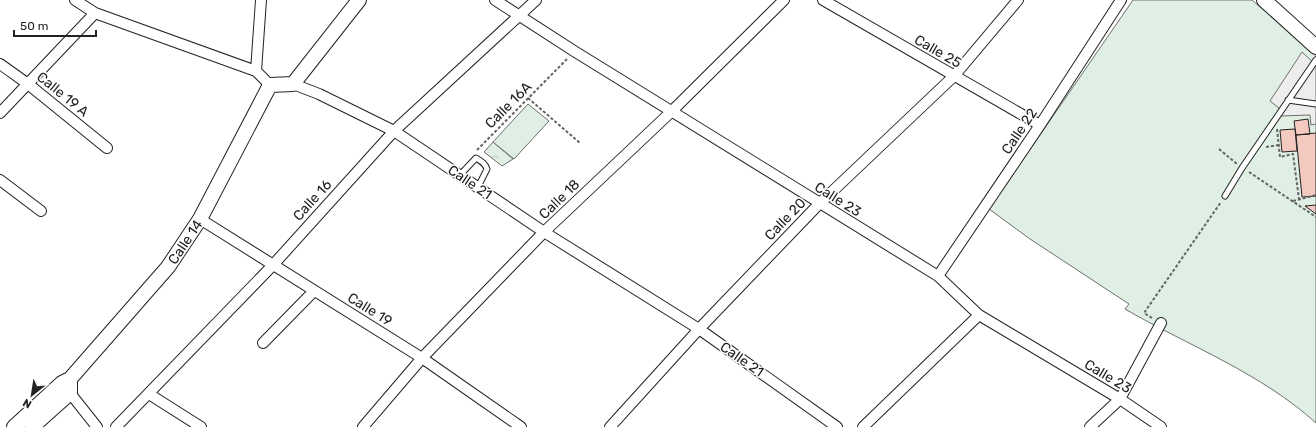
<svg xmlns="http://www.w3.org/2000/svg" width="1316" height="427" viewBox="0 0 1316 427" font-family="Rubik,sans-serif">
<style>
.park{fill:url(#park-crowns);stroke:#6f6f6f}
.pitch{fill:#e0efe3;stroke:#6f6f6f}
.parking{fill:#ededed;stroke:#6f6f6f}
.building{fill:#f3c9c0;stroke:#222}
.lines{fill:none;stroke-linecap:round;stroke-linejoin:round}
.lane-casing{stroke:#222;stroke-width:7}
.street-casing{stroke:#222;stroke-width:12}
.secondary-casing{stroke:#222;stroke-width:16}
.path{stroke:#646464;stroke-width:2;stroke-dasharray:3 2;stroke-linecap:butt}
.lane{stroke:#fff;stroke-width:5}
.street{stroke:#fff;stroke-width:10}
.secondary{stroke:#fff;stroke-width:14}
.labels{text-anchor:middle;stroke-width:3;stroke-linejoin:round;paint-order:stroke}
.street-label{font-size:14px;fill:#222;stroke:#fff}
</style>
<defs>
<pattern id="park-crowns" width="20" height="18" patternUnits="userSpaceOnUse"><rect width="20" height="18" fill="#e0efe3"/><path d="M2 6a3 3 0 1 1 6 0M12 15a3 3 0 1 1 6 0" fill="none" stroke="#c0cdc2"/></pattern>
</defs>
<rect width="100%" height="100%" fill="#fff"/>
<path class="park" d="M493 142 513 159 502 166 484 152Z"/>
<path class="pitch" d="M1133 0H1252L1316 55V423C1261 373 1189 346 1125 309L1129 304 1030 239 989 209Z
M528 104 549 121 514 159 493 142Z"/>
<path class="parking" d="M1302 52 1316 65V124L1311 125 1310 115 1281 116 1279 108 1270 101Z"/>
<path class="building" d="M1308 119 1310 134 1296 135 1294 121Z
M1295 129 1297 151 1282 152 1280 130Z
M1316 133V196L1302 197 1296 135Z
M1316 205V214L1305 206Z"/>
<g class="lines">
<defs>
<path id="lane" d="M1288 100 1316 104
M460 175 476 158C481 161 485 163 487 169L478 187
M1225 196 1242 168 1316 60"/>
<path id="street" d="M75 0 95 13 256 71 270 85
M495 0 574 51 938 276 979 315 1120 399 1161 427
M823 0 1040 125
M0 64 28 84 107 148
M256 71 261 0
M293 84 319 94 394 131 544 232 699 329 837 427
M0 113 95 13
M0 180 41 211
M200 219 422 358 521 427
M938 276 1040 125 1121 0
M263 343 314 291
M66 388 97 427
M149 394 201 427
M116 427 273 265 394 131 536 0
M363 427 422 358 544 232 672 111 784 0
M610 427 699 329 819 204 954 76 1018 0
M863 427 979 315
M1090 427 1120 399 1161 323"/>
<path id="secondary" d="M1264 0 1316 47
M14 427 62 383 70 379 168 267 200 219 270 85 293 84 359 0
M32 427 70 393V379"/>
</defs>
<use href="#lane" class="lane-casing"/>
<use href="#street" class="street-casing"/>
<use href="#secondary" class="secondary-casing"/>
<path class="path" d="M528 98 580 143
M1277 129 1280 157 1293 154 1299 199
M1266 147 1279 145
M1219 149 1237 164
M477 150 567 59
M1249 172 1316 217
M1293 201 1316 195
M1152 318 1144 313 1221 202"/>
<use href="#lane" class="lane"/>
<use href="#street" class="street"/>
<use href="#secondary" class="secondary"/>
</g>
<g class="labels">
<g class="street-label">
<text transform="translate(938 51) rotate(30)" y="5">Calle 25</text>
<text transform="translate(63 94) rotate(39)" y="5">Calle 19 A</text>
<text transform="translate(508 105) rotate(-45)" y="5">Calle 16A</text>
<text transform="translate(1019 131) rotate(-56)" y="5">Calle 22</text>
<text transform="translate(470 182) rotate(34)" y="5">Calle 21</text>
<text transform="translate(559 199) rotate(-44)" y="5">Calle 18</text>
<text transform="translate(838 199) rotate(32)" y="5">Calle 23</text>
<text transform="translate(312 200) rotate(-48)" y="5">Calle 16</text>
<text transform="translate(785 219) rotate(-46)" y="5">Calle 20</text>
<text transform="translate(185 242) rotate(-56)" y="5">Calle 14</text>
<text transform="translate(370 309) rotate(32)" y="5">Calle 19</text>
<text transform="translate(742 359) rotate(35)" y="5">Calle 21</text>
<text transform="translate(1108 376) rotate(31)" y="5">Calle 23</text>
</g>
</g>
<g transform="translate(32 395) rotate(210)" stroke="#ffffff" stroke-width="3" paint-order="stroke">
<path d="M0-3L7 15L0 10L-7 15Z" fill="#222222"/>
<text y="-6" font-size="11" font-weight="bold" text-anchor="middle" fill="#222222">N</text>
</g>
<path d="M14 30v6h82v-6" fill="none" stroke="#222222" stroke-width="2"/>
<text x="20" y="30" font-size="12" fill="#222222" stroke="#ffffff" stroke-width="3" paint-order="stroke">50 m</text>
</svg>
